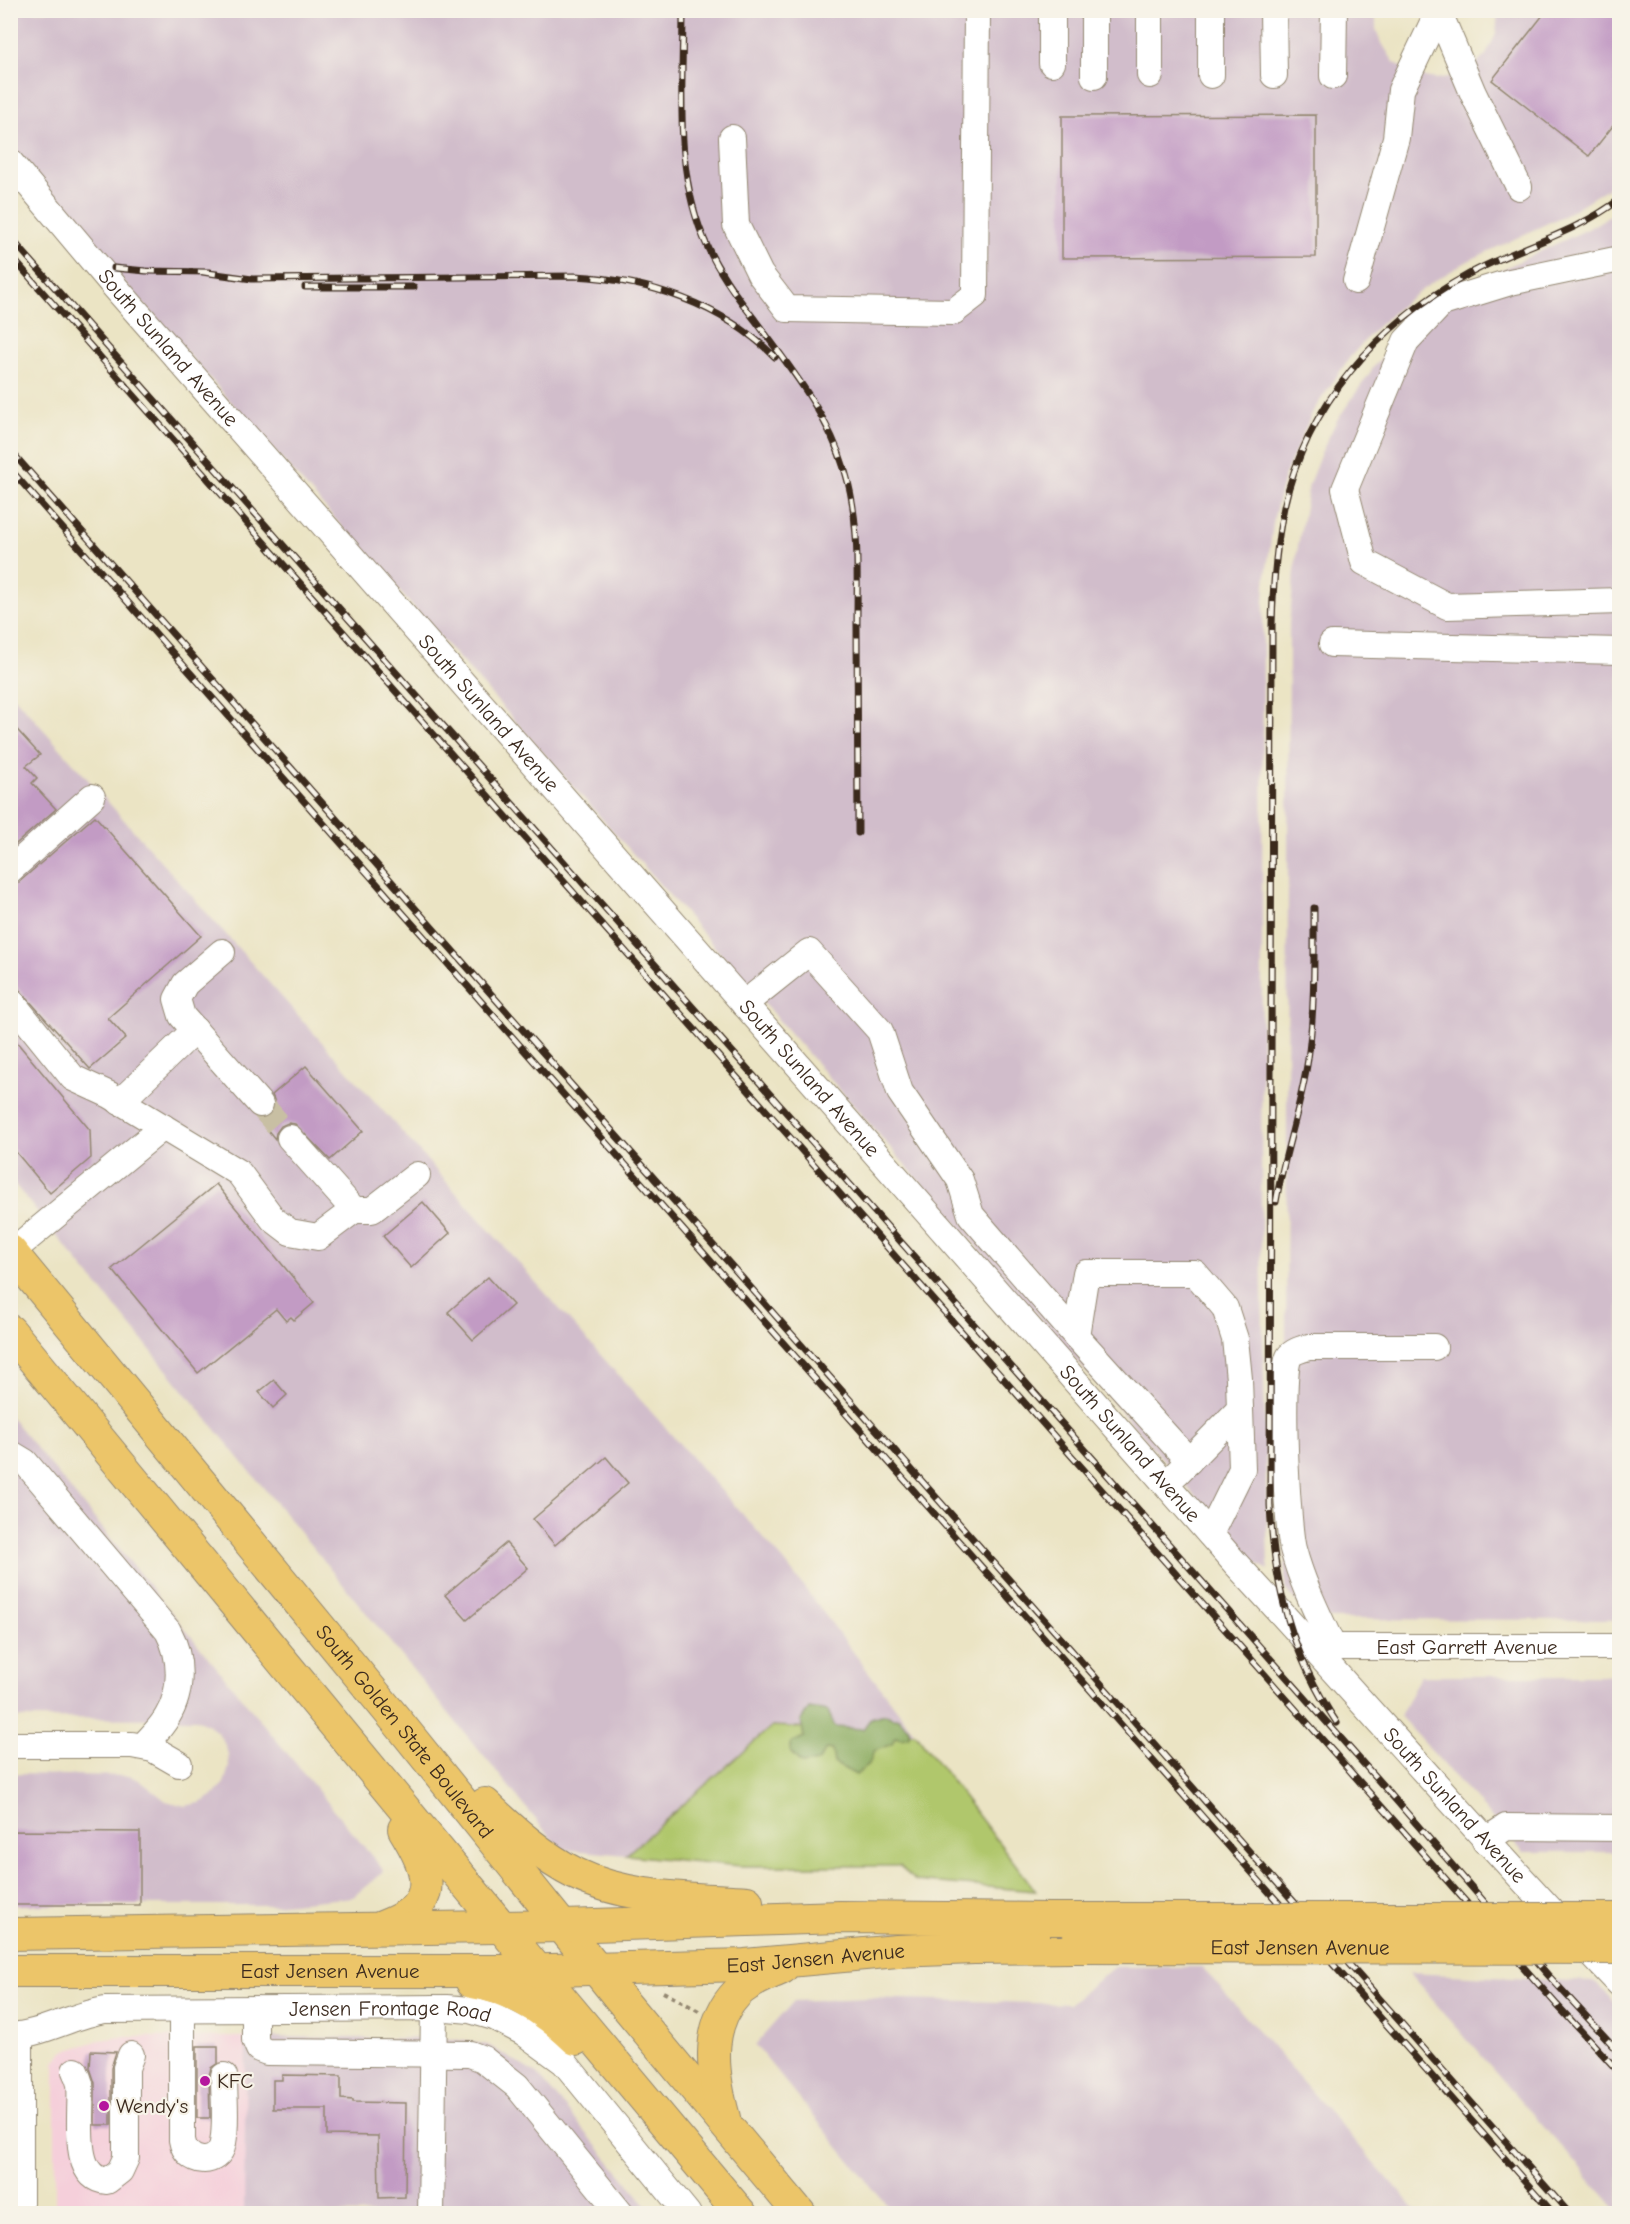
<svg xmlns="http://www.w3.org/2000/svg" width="1630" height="2224" viewBox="0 0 1630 2224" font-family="'Comic Neue',sans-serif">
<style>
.built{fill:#f5cfda}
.industrial{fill:#d1bdcb}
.green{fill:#b0c76c;stroke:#767845;stroke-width:1.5}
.forest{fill:#8cac60;stroke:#646b3f;stroke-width:1.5}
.building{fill:#c29bc4}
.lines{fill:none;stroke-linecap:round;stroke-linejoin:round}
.minor-tunnel{stroke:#c8bfa3;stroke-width:26;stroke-dasharray:26 13;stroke-linecap:butt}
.minor-casing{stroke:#938771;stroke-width:28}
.major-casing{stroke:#938771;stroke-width:34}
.path{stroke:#938771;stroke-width:4;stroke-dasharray:4.5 4.5;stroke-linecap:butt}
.minor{stroke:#fff;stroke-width:26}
.major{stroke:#ecc569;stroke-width:32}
.rail-casing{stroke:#3b2a1e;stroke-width:7}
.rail{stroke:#f7f3e8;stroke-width:4.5;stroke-dasharray:14;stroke-linecap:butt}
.major-bridge-casing{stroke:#938771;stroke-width:34;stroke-linecap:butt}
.major-bridge{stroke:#ecc569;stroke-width:32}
.poi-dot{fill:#b5179e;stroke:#f7f3e8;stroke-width:2}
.labels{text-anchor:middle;stroke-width:4.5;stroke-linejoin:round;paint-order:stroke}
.street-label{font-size:21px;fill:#3b2a1e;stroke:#f7f3e8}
.poi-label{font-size:21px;fill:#3b2a1e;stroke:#f7f3e8;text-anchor:start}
</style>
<rect width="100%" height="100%" fill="#f7f3e8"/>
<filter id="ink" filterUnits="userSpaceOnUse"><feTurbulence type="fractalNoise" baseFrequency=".0167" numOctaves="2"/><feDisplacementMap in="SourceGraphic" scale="12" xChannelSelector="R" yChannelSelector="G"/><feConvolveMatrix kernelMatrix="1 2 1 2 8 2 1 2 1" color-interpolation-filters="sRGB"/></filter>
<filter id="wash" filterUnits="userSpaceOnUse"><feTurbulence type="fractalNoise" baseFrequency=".008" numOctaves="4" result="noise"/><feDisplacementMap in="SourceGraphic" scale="24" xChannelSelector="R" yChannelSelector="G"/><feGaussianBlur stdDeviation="1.35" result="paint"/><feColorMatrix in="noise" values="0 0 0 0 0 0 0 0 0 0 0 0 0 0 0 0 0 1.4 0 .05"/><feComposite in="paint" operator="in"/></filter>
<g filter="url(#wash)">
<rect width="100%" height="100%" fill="#ebe4c4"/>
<path class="built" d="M121 2037H246V2213H55V2063L62 2052 100 2040Z"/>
<path class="industrial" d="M1376 10V29L1380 40 1393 61 1413 75 1436 79 1459 75 1469 70 1486 55 1496 34 1498 11H1619V181L1565 215 1468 261 1436 280 1405 302 1376 328 1350 357 1313 411 1284 477 1274 517 1265 583 1263 623 1261 1240 1268 1570 1250 1559 643 865 11 155 10 11Z
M1619 210V1620L1313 1619 1285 1589 1289 623 1298 546 1309 484 1321 453 1337 420 1376 364 1397 341 1458 293 1490 275 1588 229Z
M10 692 784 1561 915 1733 772 1726 626 1855 560 1849 11 1180Z
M10 1416 384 1871 353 1897 272 1905H11V1774L130 1776 139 1780 166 1801 185 1806 200 1803 214 1795 224 1783 229 1767 228 1754 224 1742 217 1732 207 1724 196 1719 11 1718Z
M1420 1676H1619V1852H1523L1400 1716Z
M1114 1967H1202L1418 2213H893L755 2045 794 2001 868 1998 1069 2004Z
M1409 1973 1594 1982 1619 2005V2213Z
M246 2037 453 2039 488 2045 538 2075 653 2213 244 2214Z"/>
<path class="green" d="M772 1726 915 1733 1036 1891 915 1881 900 1866H741L626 1855Z"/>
<path class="forest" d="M809 1708 828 1711 835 1727 863 1729 871 1718 885 1714 892 1718H899L909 1729V1737L901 1739 895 1737 892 1744 874 1751 869 1764 856 1775 834 1763 832 1750 826 1749 818 1762 802 1764 791 1753V1743L804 1737 801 1721Z"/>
<g id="blocks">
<path class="building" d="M1547 10H1620V117L1589 156 1492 80Z
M1316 115V257L1062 258V116Z
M10 722 40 755 26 766 37 778 32 783 56 809 10 849Z
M95 816 201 936 108 1018 126 1038 90 1069 10 979V890Z
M10 1034 90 1130 91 1158 50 1193 10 1145Z
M306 1066 363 1131 330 1160 295 1124 288 1123 281 1126 276 1133 275 1139 258 1118 264 1119 270 1115 274 1108 275 1102 272 1095Z
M216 1184 314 1303 294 1320 291 1317 286 1321 276 1309 198 1373 112 1269Z
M423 1202 450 1233 411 1268 383 1236Z
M488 1277 513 1305 473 1340 448 1312Z
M274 1380 287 1395 273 1408 259 1392Z
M606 1457 628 1483 555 1545 533 1519Z
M506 1543 528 1568 467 1620 445 1595Z
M10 1831 140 1832V1905H10Z
M197 2046H218V2063L211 2068 209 2076 210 2118H197Z
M91 2051 116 2052 111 2068V2125H95V2083L90 2068Z
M282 2075 341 2076V2099L353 2100V2102L406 2103 405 2197 379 2198 378 2136 327 2135V2109H273V2080H282Z"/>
</g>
</g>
<g filter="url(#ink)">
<use href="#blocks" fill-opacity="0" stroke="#938771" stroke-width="1.5"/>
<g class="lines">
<path class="minor-tunnel" d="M260 1104 290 1138"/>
<defs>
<g id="minor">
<path d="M1052 10V63"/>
<path d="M1094 10V76"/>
<path d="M1273 10 1274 75"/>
<path d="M1438 10 1473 93 1519 187"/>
<path d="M1150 75V10"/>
<path d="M1211 75V10"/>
<path d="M1333 76 1334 10"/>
<path d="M732 138 736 225 760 274 787 309 953 312 975 295 977 10"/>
<path id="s1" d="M10 162 114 286 1236 1564C1365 1703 1489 1847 1620 1984"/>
<path d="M1620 259 1510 282 1442 303 1406 341 1345 489 1364 562 1447 606 1620 601"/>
<path d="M1356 281 1396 138 1401 90 1438 12"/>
<path d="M1332 644 1620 651"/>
<path d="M10 870 92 797"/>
<path d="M222 952 185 984 177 999 182 1016 260 1104"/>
<path d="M10 1000 73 1078 110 1095 239 1173 273 1219 290 1232 318 1237 354 1210"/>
<path d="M744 1004 809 952 880 1031 900 1092 960 1180 971 1215 1076 1336 1189 1461"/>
<path d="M120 1102 195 1030"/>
<path d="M290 1138 354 1210H372L417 1175"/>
<path d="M10 1253 163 1127"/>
<path d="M1076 1336 1086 1273H1195L1225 1308 1235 1339 1239 1379 1242 1469 1210 1534"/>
<path d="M10 1453 25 1462 168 1631C182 1657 183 1691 167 1717 161 1728 151 1737 143 1746"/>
<path d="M1177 1473 1240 1409"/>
<path id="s2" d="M1317 1647H1620"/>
<path d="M1333 1647C1318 1615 1302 1583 1293 1549 1287 1526 1279 1372 1289 1357 1293 1351 1302 1349 1309 1347H1434"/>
<path d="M10 1745H132L153 1749 179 1764"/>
<path d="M1485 1841 1506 1827 1620 1828"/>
<path d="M255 2009V2040L259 2049 267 2052 470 2054 483 2059 517 2086 621 2214"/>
<path d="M182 2010V2140C186 2165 219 2167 223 2143 227 2122 224 2098 224 2076"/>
<path id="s3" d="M10 2036C40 2035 73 2015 105 2010L447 2008 470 2010 494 2017 523 2032 564 2062 688 2214"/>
<path d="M75 2071C77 2075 79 2080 80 2084 83 2111 69 2178 107 2181L120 2171 126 2158V2068L131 2055"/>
<path d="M20 2214V2036"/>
<path d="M431 2214 434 2008"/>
</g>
<g id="major">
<path id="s4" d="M10 1251 401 1726 619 1997 800 2214"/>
<path d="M10 1331 538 1971 741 2214"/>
<path d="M485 1804C512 1830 542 1857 576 1874 628 1899 690 1898 747 1902"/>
<path d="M382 1927C392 1923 403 1919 412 1911 440 1888 418 1852 404 1829"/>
<path d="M10 1934 563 1926 840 1917 1050 1919"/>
<path id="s5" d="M10 1971H513L745 1965 897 1951 974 1948 1074 1947"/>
<path d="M472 1982C513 1988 547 2011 576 2039"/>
<path d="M724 2118C713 2077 704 2027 737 1993 749 1981 767 1975 782 1968"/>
</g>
</defs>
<use href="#minor" class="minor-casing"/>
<use href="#major" class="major-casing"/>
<path class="path" d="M663 1992 699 2011"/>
<use href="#minor" class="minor"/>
<use href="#major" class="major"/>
<defs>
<path id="rail" d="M683 10C683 90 673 174 708 248 720 274 737 297 755 320 789 366 828 414 845 471 860 520 857 573 857 624 857 694 858 764 858 833
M10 237 1393 1797 1548 1975 1620 2053
M10 255 1557 2005 1620 2073
M114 268 146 271 209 272
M202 272 252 279 575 276C648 280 722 304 775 357
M305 287H414
M10 450 1570 2214
M10 469 1554 2214
M1276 1202C1284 1154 1301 1107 1308 1059 1315 1009 1314 958 1314 908
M1337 1723C1291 1654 1274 1586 1270 1505L1272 625C1273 585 1276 545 1284 507 1307 404 1378 324 1469 274 1518 247 1575 234 1620 199"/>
</defs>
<use href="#rail" class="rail-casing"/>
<use href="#rail" class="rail"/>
<defs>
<g id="major-bridge">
<path d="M1050 1919H1620"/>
<path id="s6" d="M1074 1947 1620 1948"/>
</g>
</defs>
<use href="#major-bridge" class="major-bridge-casing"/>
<use href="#major-bridge" class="major-bridge"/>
</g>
</g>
<g class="poi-dot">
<circle cx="205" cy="2081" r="6"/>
<circle cx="104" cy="2106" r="6"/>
</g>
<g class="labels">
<g class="street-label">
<text dy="7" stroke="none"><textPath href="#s1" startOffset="244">South Sunland Avenue</textPath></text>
<text dy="7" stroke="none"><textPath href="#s1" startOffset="730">South Sunland Avenue</textPath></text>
<text dy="7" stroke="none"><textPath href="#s1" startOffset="1216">South Sunland Avenue</textPath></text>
<text dy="7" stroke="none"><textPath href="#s1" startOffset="1702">South Sunland Avenue</textPath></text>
<text dy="7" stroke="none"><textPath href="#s2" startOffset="150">East Garrett Avenue</textPath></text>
<text dy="7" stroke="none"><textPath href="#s4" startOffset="622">South Golden State Boulevard</textPath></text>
<text dy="7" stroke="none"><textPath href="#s1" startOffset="2188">South Sunland Avenue</textPath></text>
<text dy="7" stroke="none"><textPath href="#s6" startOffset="226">East Jensen Avenue</textPath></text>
<text dy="7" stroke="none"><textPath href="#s5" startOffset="806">East Jensen Avenue</textPath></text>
<text dy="7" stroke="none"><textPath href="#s5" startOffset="320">East Jensen Avenue</textPath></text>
<text dy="7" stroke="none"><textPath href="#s3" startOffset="384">Jensen Frontage Road</textPath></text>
</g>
<g class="poi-label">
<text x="217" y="2088">KFC</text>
<text x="116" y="2113">Wendy's</text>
</g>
</g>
<rect width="1630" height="2224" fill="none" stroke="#f7f3e8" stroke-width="36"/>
</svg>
